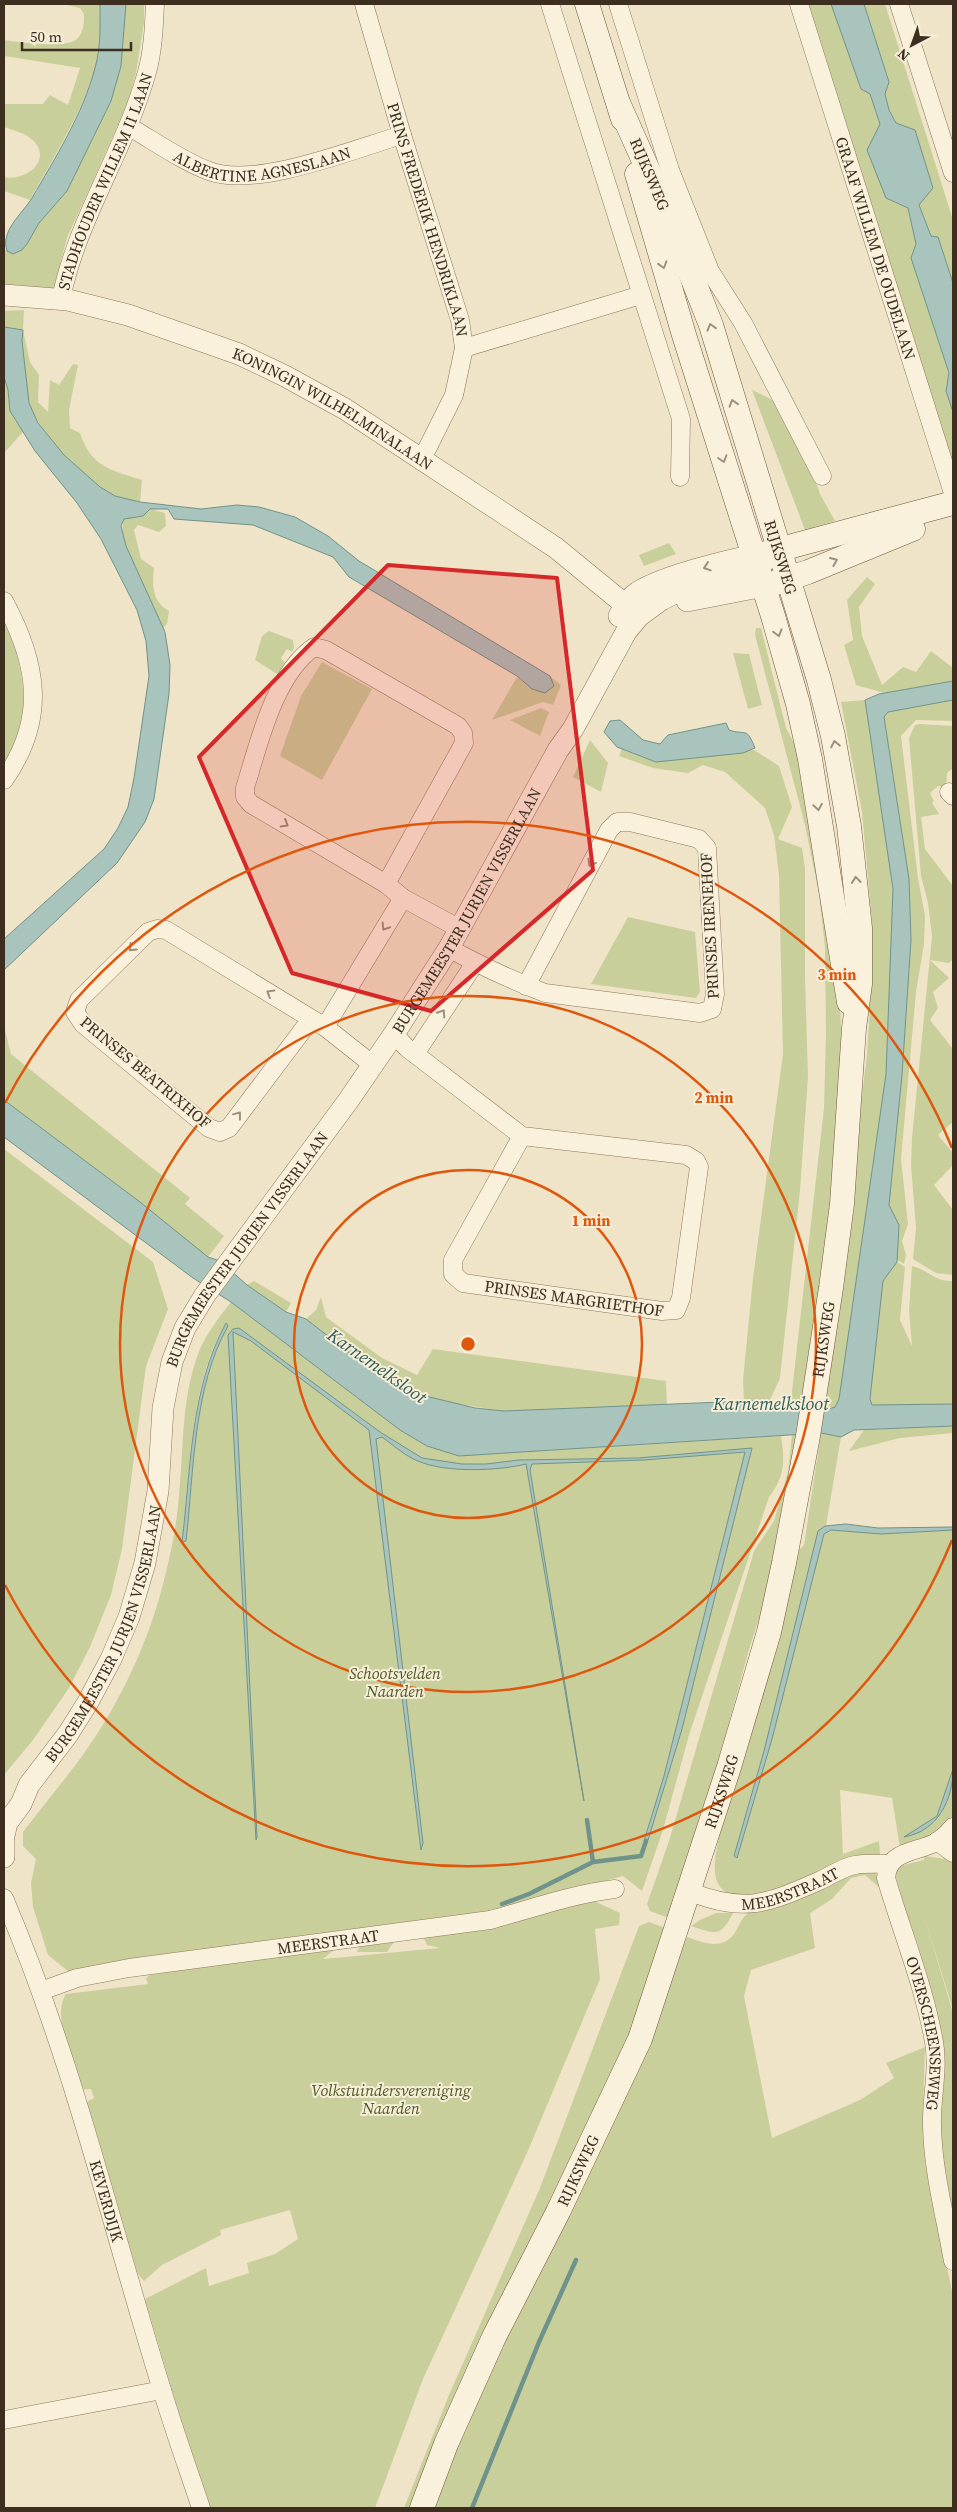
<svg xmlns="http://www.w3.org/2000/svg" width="957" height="2512" viewBox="0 0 957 2512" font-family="'Source Serif 4',serif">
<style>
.green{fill:#c9cf9b;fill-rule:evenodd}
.water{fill:#a9c4bc;stroke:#6f938a}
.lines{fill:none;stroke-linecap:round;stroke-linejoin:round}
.stream{stroke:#6f938a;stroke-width:4.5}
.minor-casing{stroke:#8d765c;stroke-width:19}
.tertiary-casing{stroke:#8d765c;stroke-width:22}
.secondary-casing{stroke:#6f573f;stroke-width:25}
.minor{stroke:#faf1dc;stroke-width:18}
.tertiary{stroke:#faf1dc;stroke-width:21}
.secondary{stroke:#faf1dc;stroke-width:24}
.oneway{stroke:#9c907e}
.marked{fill:#d62828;fill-opacity:0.2;stroke:#d62828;stroke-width:4;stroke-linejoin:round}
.ring{fill:none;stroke:#df570d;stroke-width:2.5}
.labels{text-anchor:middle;stroke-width:4;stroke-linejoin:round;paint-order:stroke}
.street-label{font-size:16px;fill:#3d2e20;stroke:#f7eed8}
.park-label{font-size:16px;font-style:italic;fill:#4d5a26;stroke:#f7eed8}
.water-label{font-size:18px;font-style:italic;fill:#2f5d5a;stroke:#f7eed8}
.centre{fill:#df570d;stroke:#f7eed8;stroke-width:2.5}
.ring-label{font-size:15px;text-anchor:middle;font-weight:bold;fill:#df570d;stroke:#f7eed8;stroke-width:4;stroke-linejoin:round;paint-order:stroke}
</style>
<rect width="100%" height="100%" fill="#f0e4c8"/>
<path class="green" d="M63 4H100C100 26 101 48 95 69 81 115 53 158 30 200L4 191V177C28 182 55 157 30 138 23 132 12 130 4 127V104H43L50 95 68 105 80 68 4 56V40C17 42 67 49 77 39 84 32 84 23 84 14L80 8Z
M126 4H144V22L136 73 128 103 67 238 54 287 47 292 4 288V249L7 251 27 244 39 223 67 191 111 101 121 66Z
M807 4H831L861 89 870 94 880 124 886 198 908 208 916 244 911 258 949 373 946 391 953 412V463Z
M864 4H885L953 220V283L938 237 931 236 919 205 896 123 889 110 885 94 889 82Z
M24 310 23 330 30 362 39 375 38 402 48 412 50 380 59 385 73 364 78 365 69 410 70 428 80 433C91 467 111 470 142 480L140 502C132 500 122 499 114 496 86 483 40 434 30 405 23 386 24 361 22 341L23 331 4 327V311Z
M4 377 8 390 10 411 23 432 4 453Z
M752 390 769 398 784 411 810 464 820 494 835 521 805 530Z
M150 509 165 513 166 526 159 532 138 525 134 530 141 559 154 568C152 586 152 601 169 611L167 624 163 628C152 605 115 542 124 519L143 516Z
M669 543 676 554 644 566 639 555Z
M867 577 875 584 859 607 862 636 882 685 903 667 916 672 931 651 953 668V681L884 693 856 685 844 645 853 640 847 600Z
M4 622C21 655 29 698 19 735 16 746 9 757 4 767Z
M756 628H761L786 728 799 753 838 960 842 1052 825 1266 805 1411 790 1409 824 1108 826 1033 825 947 819 894 805 825 755 635Z
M269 631 293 640 294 648 292 652 287 649 281 658 285 663 277 674 255 660 262 636Z
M733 653 749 654 762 705 748 709Z
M322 662 372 689 322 780 280 756 301 696Z
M550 676 561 685 553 705 543 702 492 720 517 677 532 689 554 686Z
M865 700 893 889 886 1074 839 1399 835 1407 821 1412 867 1056 872 966V922L862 812 841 702Z
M953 700V721L916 720 901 736 918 878 925 916 924 944 916 992 901 1159 908 1224 902 1241 906 1255 904 1264 896 1259 899 1225 889 1205 902 1075 911 940 909 879 884 717 888 712Z
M541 708 549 712 540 736 510 720Z
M920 724 953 726V768L947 773 946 787 938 786 930 793 934 801 932 803 939 814 921 817 925 849 953 886V959L949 963 930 960 949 978 933 992 938 1008 930 1020 953 1049V1122L938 1135 953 1153V1165L934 1185 953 1210V1275L936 1273 913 1259 916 1228 911 1166 912 1138 932 936 928 903 921 876 909 738 915 725Z
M590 740 608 763 601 792 573 777Z
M622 749 656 762 754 750 779 766 792 807 778 839 802 848 805 869V975L808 1077 800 1190 780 1378 770 1400 744 1403 743 1380 753 1278 783 1054 779 875 774 835 765 808 725 772 703 765 688 773 653 768 619 756Z
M628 917 695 932 700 992 696 998 591 984Z
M4 1026 11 1054 190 1198 185 1204 224 1236 208 1257 140 1202 4 1100Z
M4 1149 153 1262 168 1309 146 1366 122 1549 111 1595 90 1647 69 1688 33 1740 4 1775Z
M897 1262 905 1267 900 1320 912 1346 909 1310 912 1266C929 1270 934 1282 953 1281V1404L872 1405 870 1399 883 1281Z
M254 1281 291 1303 286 1312 247 1285Z
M321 1297 326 1317 382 1358 417 1375 433 1349 666 1381 667 1405 504 1411 444 1402 409 1392 382 1378 306 1319 316 1310Z
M231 1302 400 1430 459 1456 781 1436C785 1461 785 1477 769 1497L689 1735 663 1830 642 1891 623 1876 396 1939 387 1952H357L364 1934 73 1975 48 1955 33 1907 31 1883 36 1859 23 1846V1832C43 1805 66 1779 85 1752 121 1701 149 1641 164 1580 171 1553 177 1524 179 1495 184 1447 181 1395 200 1349 208 1332 219 1317 231 1302ZM226 1323 228 1326C193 1388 194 1471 186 1540L182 1542C190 1475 190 1380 226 1323ZM746 1449H752L682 1729 648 1840 645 1841 664 1776 705 1620Z
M953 1426V1433L900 1438 849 1451 864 1430Z
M821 1433 841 1437 826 1526 818 1532 764 1751 734 1856 736 1858 824 1534 831 1530 881 1534 953 1530V1769L937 1816 906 1836 942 1813 953 1782V1816L936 1835 900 1848 892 1798 840 1790 843 1854 879 1841 880 1854C833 1863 776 1908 728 1893 715 1888 714 1872 715 1860 718 1828 736 1790 744 1758 763 1691 778 1623 794 1555L804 1545Z
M801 1434 771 1583 750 1646 694 1849 669 1918 650 1911 647 1904 669 1841 754 1551 774 1521 788 1472 792 1435Z
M924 1856 953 1860V2010L923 1912 953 2013V2215L940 2142 938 2023 894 1870 899 1866 924 1860Z
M875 1870 880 1888 865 1875 851 1878 832 1899 810 1913 815 1948 751 1970 744 1996 772 2138 860 2100 894 2078 886 2063 925 2047 923 2115 925 2162 953 2296V2508H432L480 2389 672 1976 687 1937C702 1942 721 1951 734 1934 739 1927 740 1920 747 1914L856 1871Z
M590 1899 620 1913 619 1925 595 1929 600 1979 527 2153 423 2379 375 2508H207L145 2299 206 2268 209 2286 249 2273 247 2263 275 2254 298 2239 290 2210 220 2230 221 2235 162 2265 144 2281 137 2273 85 2103 94 2098 91 2089 81 2090C74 2066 51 2016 66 1994L148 1984 146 1979 149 1975 339 1946 323 1959 440 1948 427 1945 422 1934Z
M716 1913H733C720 1938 716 1934 691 1926L700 1920Z
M649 1922 665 1928 646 2000 417 2508H404L449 2395 540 2188 639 1926Z"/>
<path class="water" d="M100 4H126L121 66 111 101 67 191 39 223 27 244 22 250 13 254 7 251C0 231 22 214 32 198 55 158 83 114 95 68 101 47 100 26 100 4Z
M831 4H864L889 82 885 94 889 110 896 123 915 130 933 188 919 205 931 236 938 237 953 283V412L946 391 949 373 911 258 916 244 908 208 886 198 867 150 880 124 870 94 861 89Z
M4 327 23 330 22 341 29 403 38 423 64 455 100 487 115 496 140 502 201 509 237 505 259 507 295 517 328 536 359 561 550 676 554 686 545 693 532 689 517 676 349 577 333 557 253 525 174 519 168 509H150L143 516 124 519 121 526 126 546 165 632 170 665 169 694 154 799 145 822 117 863 4 970V939L104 849 118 828 128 807 134 778 149 676 146 641 137 610 101 539 77 503 35 451 10 411 8 390 4 377Z
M953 681V700L888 712 884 717 909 879 911 940 902 1075 889 1205 899 1225 897 1262 883 1281 870 1399 872 1405 953 1404V1426L854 1430 841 1437 821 1433 459 1456 427 1446 400 1430 231 1302 193 1278 4 1137V1100L140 1202 208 1257 220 1261 247 1285 286 1312 306 1319 382 1378 409 1392 475 1408 504 1411 770 1400C790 1412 813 1415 835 1407L839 1399 886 1074 893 889 865 700 879 694Z
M620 720 643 740 660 744 668 735 726 723 729 730C747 736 746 726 755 748L743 753 656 762 617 747 604 732 610 721Z
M226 1323 228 1326C193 1388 194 1471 186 1541L182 1542C191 1469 190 1389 226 1323Z
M239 1328 380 1432 422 1458 462 1464H486L519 1460 638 1458 752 1448 682 1729 648 1840 644 1841 664 1776 745 1452 644 1460 532 1464 530 1470 584 1801 526 1464C498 1471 445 1473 418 1461 405 1456 393 1445 382 1437L376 1439 423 1843 421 1850 369 1430 251 1341 233 1332 257 1837 256 1840 228 1335 233 1329Z
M846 1524 878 1528 953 1527V1530L881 1534 831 1530 824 1534 772 1739 737 1858 734 1856 764 1751 818 1531 825 1526Z
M953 1769C953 1800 938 1831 904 1837L937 1816Z"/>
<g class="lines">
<path class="stream" d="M587 1820 593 1862
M502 1904 529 1894 593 1862 641 1856 646 1841
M472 2508 539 2342 576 2260"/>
<defs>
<g id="minor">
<path id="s1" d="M364 4 402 135 460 320 464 348 454 395 421 461"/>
<path d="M550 4 681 419 680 477"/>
<path d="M618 4 670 170 710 271 743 323 822 476"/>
<path id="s2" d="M799 4 953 493"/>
<path d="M899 4 953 173"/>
<path id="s3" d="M128 126C154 141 182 161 209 171 256 189 354 149 402 135"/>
<path id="s4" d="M61 299C77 219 125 151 147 72 153 51 154 26 155 4"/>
<path d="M464 348 641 295"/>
<path d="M4 601C38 664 47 719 4 780"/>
<path d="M949 792 953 796"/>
<path d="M386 884 251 804 245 797V788C259 743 274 675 314 647L326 650 458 726 463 733 464 743 386 884 403 898 460 929"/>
<path d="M449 948C480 966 512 980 545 993L700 1013 712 1009 715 994 707 848 699 839 630 822H617L609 830 526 986"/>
<path d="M311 1019 229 1128 220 1132 209 1128 83 1024 75 1012 79 1000 148 932 157 929 166 930 325 1027 373 1065"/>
<path d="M325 1027 403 898"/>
<path d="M394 1034 407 1048 522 1136 686 1155 696 1161 699 1167 681 1298 676 1310 662 1311 463 1283 453 1274V1260L522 1136"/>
<path d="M415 1054 475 963"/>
<path id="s5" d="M953 1827C949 1832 944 1837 938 1841 919 1853 888 1849 886 1878 902 1932 924 1986 934 2042 939 2070 931 2098 932 2126 933 2171 945 2216 953 2261"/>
<path d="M937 1841 953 1853"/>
<path id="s6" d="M690 1892C746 1913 766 1904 819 1881 830 1876 843 1867 855 1865 866 1863 878 1864 889 1864"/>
<path id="s7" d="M4 1898C72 2057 111 2225 162 2390 174 2430 188 2469 201 2508"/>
<path id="s8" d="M41 1991 77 1978 129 1968 490 1920C531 1909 572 1894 615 1889"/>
<path d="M4 2420 162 2390"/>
</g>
<g id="tertiary">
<path id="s9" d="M4 295 68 300 128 315 239 354 285 376 345 409 556 548 639 616"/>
<path d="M687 601 764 586"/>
<path d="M619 616C624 606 629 598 638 592 665 575 722 562 754 555"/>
<path id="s10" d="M4 1836 7 1823 21 1804 29 1785 68 1734 88 1702 111 1659 129 1617 145 1563 158 1491 163 1408 172 1362 185 1328 205 1295 348 1101 394 1034 449 948 558 750 573 729 626 632 639 616 661 600 677 592 733 575 772 557"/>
<path d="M4 1840V1857"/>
</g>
<g id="secondary">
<path d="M587 4 623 119"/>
<path d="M637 174 684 335 773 616 798 704 810 759 849 1002"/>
<path d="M766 553 953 503"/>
<path d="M775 583 808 572 913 529"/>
<path id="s11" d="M422 2508 446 2444 494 2337 558 2212 640 2039 729 1767 769 1632 784 1563 808 1436 831 1288 842 1204 854 1028 860 984V928L849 826 833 736 819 680 711 325 664 206 619 105"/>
</g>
</defs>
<use href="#minor" class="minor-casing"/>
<use href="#tertiary" class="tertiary-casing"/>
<use href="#secondary" class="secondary-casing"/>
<use href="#minor" class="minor"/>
<use href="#tertiary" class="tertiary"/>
<use href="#secondary" class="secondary"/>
</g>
<defs><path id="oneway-chevron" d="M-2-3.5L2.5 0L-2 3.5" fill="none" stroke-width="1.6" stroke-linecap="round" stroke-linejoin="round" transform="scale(1.25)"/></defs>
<g class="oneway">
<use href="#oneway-chevron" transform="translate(663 265) rotate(73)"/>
<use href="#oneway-chevron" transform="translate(711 327) rotate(-107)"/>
<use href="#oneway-chevron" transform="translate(733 403) rotate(-107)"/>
<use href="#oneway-chevron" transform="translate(723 459) rotate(72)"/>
<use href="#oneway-chevron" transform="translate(834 561) rotate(-23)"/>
<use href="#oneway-chevron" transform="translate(707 567) rotate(162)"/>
<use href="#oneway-chevron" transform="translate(778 633) rotate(74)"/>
<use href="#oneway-chevron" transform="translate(835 744) rotate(-101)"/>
<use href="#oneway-chevron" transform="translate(818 807) rotate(81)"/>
<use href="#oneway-chevron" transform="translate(285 824) rotate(31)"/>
<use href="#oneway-chevron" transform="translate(591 863) rotate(119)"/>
<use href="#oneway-chevron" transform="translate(856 880) rotate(-96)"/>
<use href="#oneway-chevron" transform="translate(385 927) rotate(122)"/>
<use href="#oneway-chevron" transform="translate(132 948) rotate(136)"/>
<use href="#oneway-chevron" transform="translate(270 993) rotate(-149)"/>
<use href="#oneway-chevron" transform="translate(442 1013) rotate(-57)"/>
<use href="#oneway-chevron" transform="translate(238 1115) rotate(-53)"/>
</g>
<path class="marked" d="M388 565 557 578 593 870 431 1011 292 973 199 757Z"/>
<g class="ring">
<circle cx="468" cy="1344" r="174"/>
<circle cx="468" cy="1344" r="348"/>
<path d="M952 1540A522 522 0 0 1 5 1585M5 1103A522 522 0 0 1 952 1148"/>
</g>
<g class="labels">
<g class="street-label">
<text dy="6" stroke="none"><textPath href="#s3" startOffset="146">ALBERTINE AGNESLAAN</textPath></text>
<text transform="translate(650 174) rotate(67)" y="6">RIJKSWEG</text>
<text dy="6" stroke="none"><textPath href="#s4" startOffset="126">STADHOUDER WILLEM II LAAN</textPath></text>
<text dy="6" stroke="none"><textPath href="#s1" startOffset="225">PRINS FREDERIK HENDRIKLAAN</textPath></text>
<text dy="6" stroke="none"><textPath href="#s2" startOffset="256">GRAAF WILLEM DE OUDELAAN</textPath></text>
<text dy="6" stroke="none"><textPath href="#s9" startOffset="352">KONINGIN WILHELMINALAAN</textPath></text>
<text transform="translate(781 557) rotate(73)" y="6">RIJKSWEG</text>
<text dy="6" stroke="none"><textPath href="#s10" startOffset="1054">BURGEMEESTER JURJEN VISSERLAAN</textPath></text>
<text transform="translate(709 926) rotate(-93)" y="6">PRINSES IRENEHOF</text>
<text transform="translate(146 1072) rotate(40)" y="6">PRINSES BEATRIXHOF</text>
<text dy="6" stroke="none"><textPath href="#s10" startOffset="649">BURGEMEESTER JURJEN VISSERLAAN</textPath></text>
<text transform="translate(574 1298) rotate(8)" y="6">PRINSES MARGRIETHOF</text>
<text dy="6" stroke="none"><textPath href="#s11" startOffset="1242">RIJKSWEG</textPath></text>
<text dy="6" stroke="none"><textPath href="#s10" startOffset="229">BURGEMEESTER JURJEN VISSERLAAN</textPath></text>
<text dy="6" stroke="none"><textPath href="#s11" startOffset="778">RIJKSWEG</textPath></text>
<text dy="6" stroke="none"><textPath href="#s6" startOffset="104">MEERSTRAAT</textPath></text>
<text dy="6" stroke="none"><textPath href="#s8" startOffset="292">MEERSTRAAT</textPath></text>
<text dy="6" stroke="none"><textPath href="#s5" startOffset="250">OVERSCHEENSEWEG</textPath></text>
<text dy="6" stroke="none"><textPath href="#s11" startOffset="372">RIJKSWEG</textPath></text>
<text dy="6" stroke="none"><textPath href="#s7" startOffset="320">KEVERDIJK</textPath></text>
</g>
<g class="park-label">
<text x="395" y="1679">Schootsvelden<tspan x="395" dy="18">Naarden</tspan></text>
<text x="391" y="2096">Volkstuindersvereniging<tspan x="391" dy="18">Naarden</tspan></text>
</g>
<g class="water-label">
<text transform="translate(377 1366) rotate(35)" y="6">Karnemelksloot</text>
<text x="771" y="1410">Karnemelksloot</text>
</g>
</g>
<circle cx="468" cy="1344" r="8" class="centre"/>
<g class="ring-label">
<text x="837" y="980">3 min</text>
<text x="714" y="1103">2 min</text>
<text x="591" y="1226">1 min</text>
</g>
<rect width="957" height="2512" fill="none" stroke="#3d2e20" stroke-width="10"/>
<g transform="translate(912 45) rotate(221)" stroke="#f7eed8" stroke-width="4" paint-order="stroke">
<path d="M0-4L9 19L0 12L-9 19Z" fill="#3d2e20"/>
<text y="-8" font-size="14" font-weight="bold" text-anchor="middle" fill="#3d2e20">N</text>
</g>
<path d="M22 42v8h109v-8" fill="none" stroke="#3d2e20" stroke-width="2.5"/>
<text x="30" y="42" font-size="15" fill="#3d2e20" stroke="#f7eed8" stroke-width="4" paint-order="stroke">50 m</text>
</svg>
